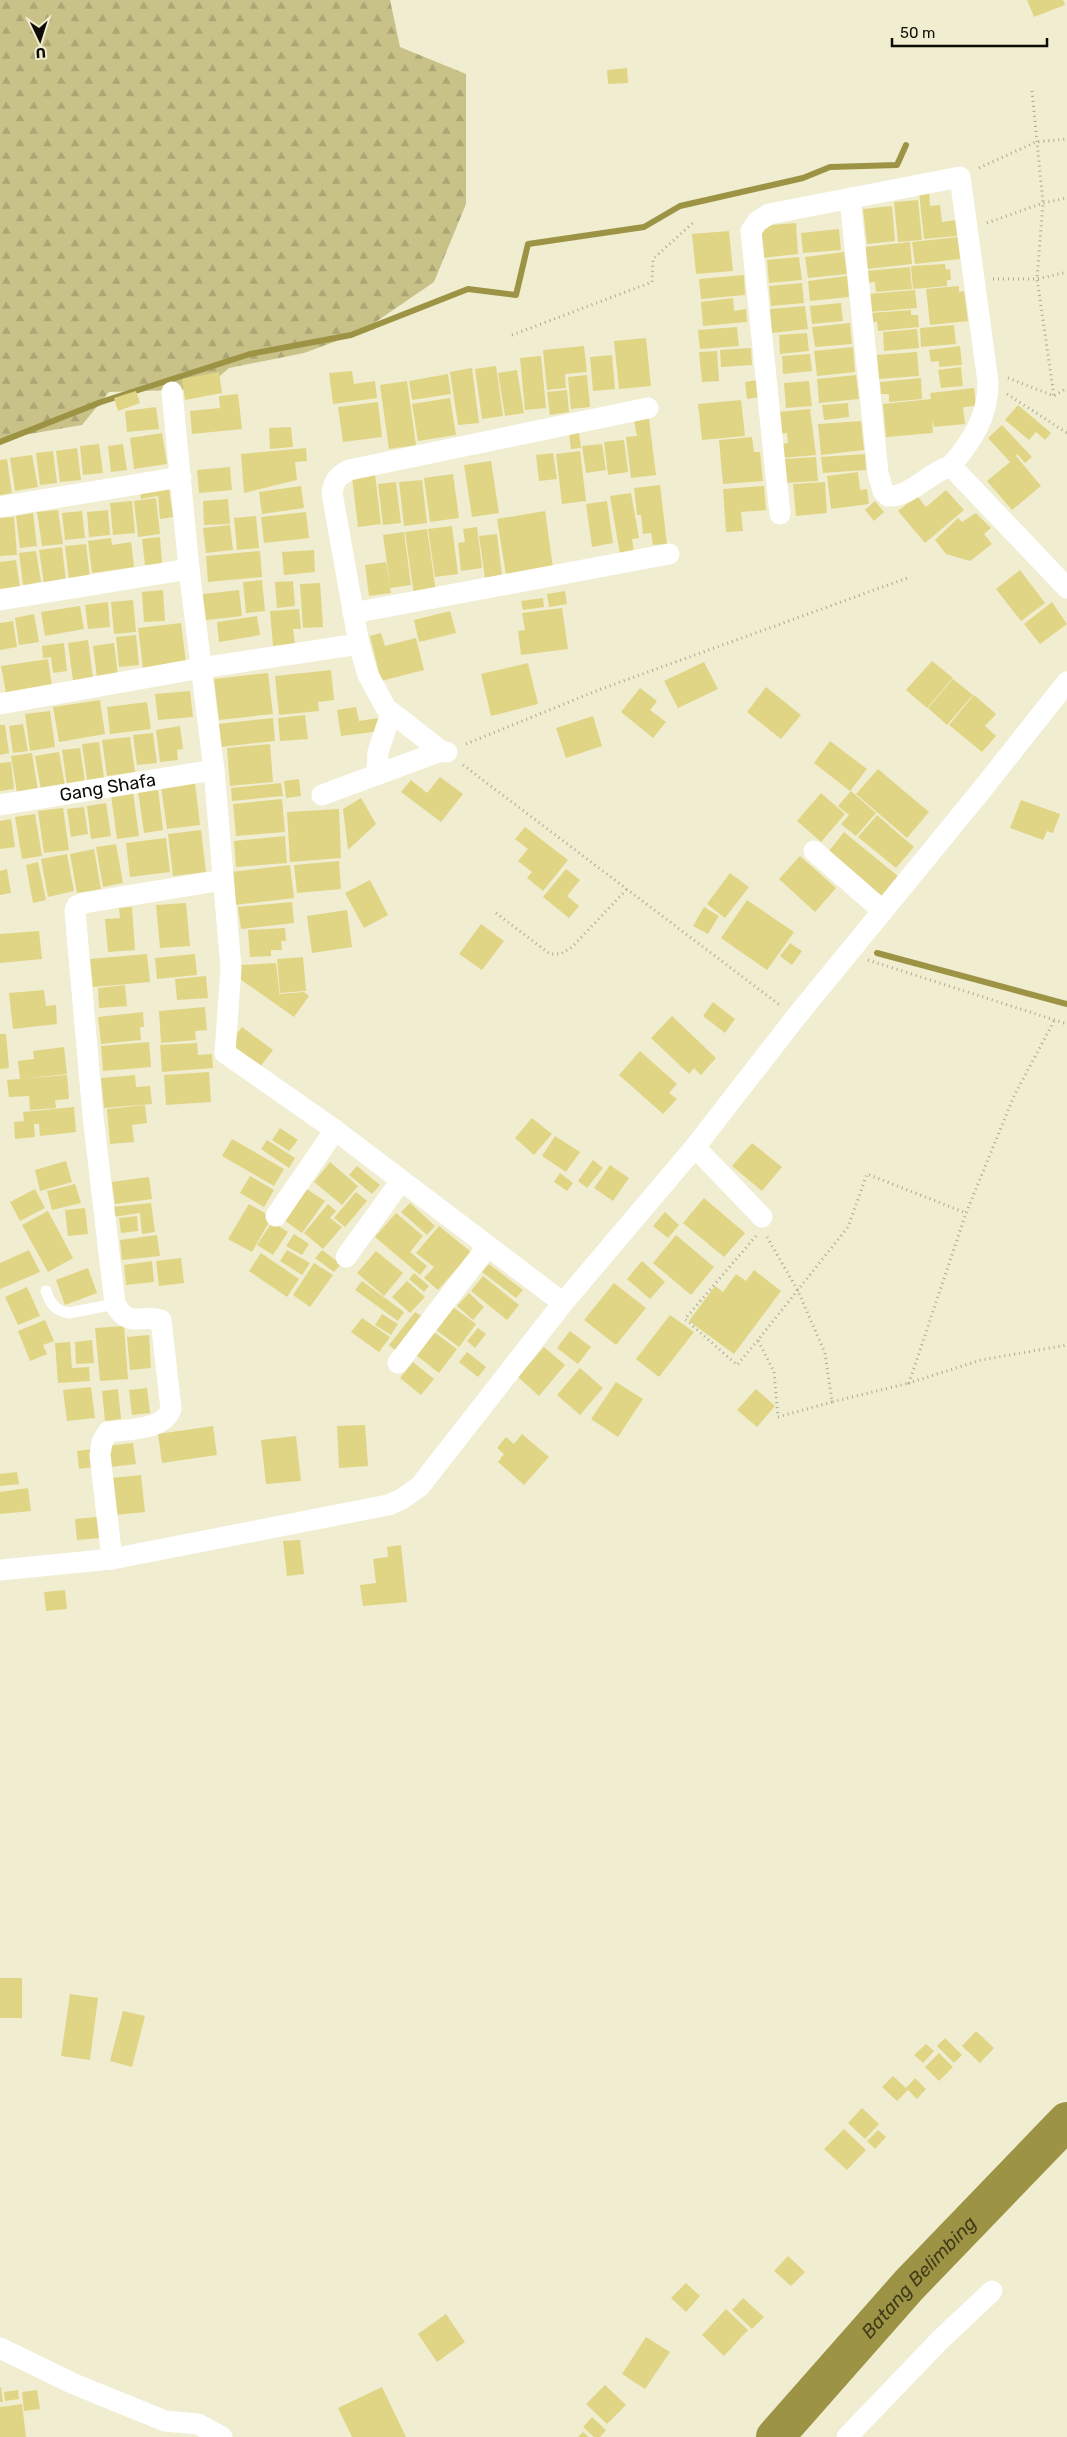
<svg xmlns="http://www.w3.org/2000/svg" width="1067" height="2437" viewBox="0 0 1067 2437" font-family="Rubik,sans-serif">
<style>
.forest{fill:url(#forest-firs)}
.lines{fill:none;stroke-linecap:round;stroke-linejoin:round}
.stream{stroke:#9d9344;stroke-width:6}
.river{stroke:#9d9344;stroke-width:38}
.building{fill:#e0d585}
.path{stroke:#aca993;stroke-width:3;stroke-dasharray:1 4;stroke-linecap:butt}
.service{stroke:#fff;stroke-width:11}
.minor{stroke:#fff;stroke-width:21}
.labels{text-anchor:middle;stroke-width:5;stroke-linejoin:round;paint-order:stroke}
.street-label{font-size:18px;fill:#0e0d05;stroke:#f0edd1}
.water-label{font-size:19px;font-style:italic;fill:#403b18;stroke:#f0edd1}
</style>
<defs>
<pattern id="forest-firs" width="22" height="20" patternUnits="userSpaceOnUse" patternTransform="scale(1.25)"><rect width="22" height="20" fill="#c9c288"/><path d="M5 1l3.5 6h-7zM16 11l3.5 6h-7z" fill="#aba674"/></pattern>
</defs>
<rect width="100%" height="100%" fill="#f0edd1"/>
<path class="forest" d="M0 0H390L400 47 466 74V204L434 282 361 332 304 353 229 368 205 389 109 392 82 425 0 439Z"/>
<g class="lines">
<path class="stream" d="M0 442 101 402 250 354 351 335 468 289 516 295 528 244 644 227 680 206 803 178 830 167 897 165 906 145
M877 953 1067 1004"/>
<path class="river" id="s1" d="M775 2437 909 2285 1067 2121"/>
</g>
<path class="building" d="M1027 0H1063L1065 5 1034 17Z
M627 68 628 83 608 84 607 70Z
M929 191 930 206 940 205 942 222 956 220 957 236 924 239 919 192Z
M918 200 922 240 898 242 894 202Z
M892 206 895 241 867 244 863 209Z
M796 223 798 254 761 258 758 226Z
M839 229 841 250 803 253 801 233Z
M729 231 733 271 696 274 692 234Z
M958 237 960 259 915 264 912 242Z
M910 242 912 264 867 269 864 247Z
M844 252 847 274 808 278 805 257Z
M799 257 802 280 769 283 767 260Z
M945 264 946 270 950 269 951 280H947V286L913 289 911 266Z
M910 267 912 289 876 292 875 282 866 283 865 271Z
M744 275 745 295 701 299 699 279Z
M847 276 849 297 810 301 808 281Z
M802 283 804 303 771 306 769 286Z
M959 286V292L964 291 968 321 930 325 926 289Z
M915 290 917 308 870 312 868 294Z
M733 298 734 311 746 309 747 322 703 326 701 302Z
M841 303 843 321 812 324 810 306Z
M805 306 808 329 772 333 770 309Z
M911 310V315H918L919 327 878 331 877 322H871L870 313Z
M850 323 852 344 815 347 812 327Z
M954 325 956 344 921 347 920 328Z
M737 327 739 346 700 349 698 330Z
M917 329 919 348 884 351 883 332Z
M807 333 809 351 780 354 779 335Z
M646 338 651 386 619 389 614 341Z
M584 346 587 372 565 374 566 388 547 390 543 350Z
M960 346 962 365 939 367V361L931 362 929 350Z
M853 347 855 372 817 376 814 351Z
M751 348 752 365 721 367 720 350Z
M717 351 719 381 702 382 699 352Z
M917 352 919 376 879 379 877 355Z
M810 354 812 371 783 374 782 356Z
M612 355 615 389 593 391 590 357Z
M541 356 546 408 525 410 520 358Z
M496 366 503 416 482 419 475 369Z
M961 367 963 386 941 388 938 370Z
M472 368 479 423 458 425 450 372Z
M517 370 524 413 505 416 498 373Z
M352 371 354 384 375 381 377 398 333 404 329 373Z
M219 372 222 393 185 400 182 379Z
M448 374 451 394 412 400 409 381Z
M587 375 590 407 571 409 568 377Z
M856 375 859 399 819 403 817 379Z
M921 378 922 399 889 402V394H881L880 382Z
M758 380 760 397 747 399 745 382Z
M407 381 416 445 389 449 380 385Z
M809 381 812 406 786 408 784 383Z
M974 388 976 406 963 407 965 424 934 427 932 419 933 433 886 437 883 404 931 399 930 393Z
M567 390 569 412 550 415 547 392Z
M136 391 140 403 118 411 114 398Z
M238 394 242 429 192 434 190 411 220 408 219 396Z
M450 398 456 435 418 441 412 404Z
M741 400 745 436 702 440 698 404Z
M378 402 382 437 343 442 338 407Z
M848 403 849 417 824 420 822 405Z
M1018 405 1051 433 1045 440 1036 432 1029 440 1005 420Z
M156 407 159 429 127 432 125 411Z
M810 409 816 455 782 458 780 444 788 443 787 433 780 434 778 412Z
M649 419 656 475 631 478 626 437 637 436 634 420Z
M861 421 864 450 821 455 818 424Z
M1002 425 1032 457 1025 463 1017 454 1016 456 1041 486 1012 510 987 481 1010 462 988 438Z
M291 427 293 447 270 449 269 428Z
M579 432 581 448 571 449 569 433Z
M162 433 167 464 134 469 130 438Z
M752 437 754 452H760L763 481 723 484 719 440Z
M624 440 628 472 608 475 604 442Z
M99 444 103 473 83 475 80 446Z
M123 444 127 470 111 472 108 446Z
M602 444 606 470 586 473 582 446Z
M77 448 81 480 60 482 56 451Z
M306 448 307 461 295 462 297 480 244 493 241 454Z
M53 451 57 483 40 485 36 453Z
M580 451 586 501 562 504 556 454Z
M553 453 557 479 539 481 536 455Z
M865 454 866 470 823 473 821 457Z
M32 455 38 487 15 491 10 458Z
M816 457 818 481 785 483 784 459Z
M7 459 12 493 0 495V460Z
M491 461 499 513 472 517 464 465Z
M230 467 232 490 199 493 197 470Z
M858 472 860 490 867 489 869 504 831 509 827 476Z
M375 474 381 524 358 527 352 477Z
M453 474 459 518 430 522 424 478Z
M422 480 427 523 404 526 399 482Z
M396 482 401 523 383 525 378 484Z
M825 482 827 513 796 516 793 484Z
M660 485 667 544 653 545 651 533 643 534 641 515H637L634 488Z
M301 486 304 508 262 514 259 492Z
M764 486 766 510 741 512 743 531 726 532 723 489Z
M169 488 173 517 160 519 158 496 141 499 140 491Z
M946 490 964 510 925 543 898 511 917 496 926 507Z
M631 493 639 538 632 539 634 552 620 554 610 496Z
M156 498 160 534 138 537 134 501Z
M228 499 230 524 204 525 203 501Z
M132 501 135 533 113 535 110 503Z
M607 501 613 543 592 547 586 504Z
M875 501 884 512 874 521 865 510Z
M58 510 63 544 42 546 37 512Z
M108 510 110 535 89 537 87 512Z
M82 511 85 538 65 540 62 513Z
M545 511 553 568 506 575 497 519Z
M306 512 309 538 264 543 261 517Z
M33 513 37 546 20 548 16 516Z
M976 513 991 528 984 534 992 544 970 561 946 554 935 540 958 518 962 522Z
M256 516 259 548 237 550 234 518Z
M14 517 17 555 0 556V518Z
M230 525 233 550 206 553 203 528Z
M452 526 458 574 435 577 428 529Z
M477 527 482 568 461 571 458 543 465 542 463 529Z
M427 529 436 592 414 595 405 532Z
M404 532 411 585 390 588 391 593 369 596 365 565 386 562 390 585 383 535Z
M497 534 502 575 485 578 479 536Z
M160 537 162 564 145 565 142 539Z
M111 538 112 545 131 542 134 567 92 573 88 541Z
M86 544 90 578 69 580 65 546Z
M62 547 66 581 44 584 39 550Z
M314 550 315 572 284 575 282 552Z
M36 551 41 582 23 585 19 553Z
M260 551 262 577 208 582 206 556Z
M16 560 20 587 0 589V562Z
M1020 570 1045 603 1021 621 996 589Z
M262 580 265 611 246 613 243 582Z
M293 581 295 606 277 608 275 582Z
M320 583 323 627 303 628 300 584Z
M163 590 165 621 144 622 142 592Z
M239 590 242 616 199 621 196 595Z
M565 591 567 604 549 607 547 594Z
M543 598 544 607 523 610 521 601Z
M133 600 136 632 114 634 111 602Z
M108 602 110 627 88 629 85 605Z
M1052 602 1067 624 1040 644 1024 624Z
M80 606 84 629 45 636 41 612Z
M562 608 568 649 521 655 518 631 525 630 522 613Z
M299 609 301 629H293L295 644 273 646 270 611Z
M450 611 456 633 419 642 414 620Z
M34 614 39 642 19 645 15 618Z
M257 616 260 635 219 642 217 622Z
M13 621 17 647 0 650V623Z
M181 623 186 663 143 668 138 628Z
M381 633 385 646 416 638 424 670 381 681 370 636Z
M136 635 139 665 119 667 116 637Z
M88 640 93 678 73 681 68 643Z
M64 643 67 671 53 673 51 657 43 658 42 646Z
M114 643 118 675 97 678 93 646Z
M48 659 52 686 6 693 1 666Z
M932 661 953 678 927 708 906 690Z
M704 662 718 689 678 708 664 681Z
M528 663 538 704 491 716 481 674Z
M331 670 334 700 318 702 319 711 279 715 275 676Z
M268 673 273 714 219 720 214 679Z
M953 679 973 695 947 725 928 708Z
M766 687 801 715 781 739 747 712Z
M640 688 657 701 650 710 666 722 653 738 621 712Z
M190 691 193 717 158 720 155 694Z
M974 695 996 714 985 726 996 736 982 752 949 725Z
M100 700 105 734 59 742 53 707Z
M147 702 151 729 110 734 107 707Z
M356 707 359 721 379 718 381 731 341 736 337 710Z
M50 711 55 747 30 751 25 714Z
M305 715 308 739 280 741 278 718Z
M593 716 602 746 566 758 556 728Z
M273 718 275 741 221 747 218 724Z
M23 724 28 751 13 753 9 726Z
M0 725H5L9 753 0 755Z
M180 726 183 749 177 750 178 760 160 762 156 730Z
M153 733 157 763 137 765 133 735Z
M130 737 135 772 107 776 102 740Z
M830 741 867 769 850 791 814 763Z
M99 742 104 778 87 780 82 744Z
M270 744 273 782 230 786 227 748Z
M80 748 85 782 67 785 62 750Z
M59 752 65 786 41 790 35 756Z
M32 753 38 791 17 793 11 756Z
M11 762 14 789 0 791V763Z
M878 769 929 812 907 838 856 794Z
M440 777 463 794 441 822 401 792 411 780 427 793Z
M299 779 301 796 286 798 284 781Z
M195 783 200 825 167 829 161 787Z
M281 783 283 796 232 801 231 788Z
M158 789 163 830 144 833 138 791Z
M851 791 876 813 856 836 841 824 849 815 838 806Z
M133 792 139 836 117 839 111 795Z
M821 793 845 814 821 842 797 821Z
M361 798 376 824 348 850 343 809Z
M282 799 285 832 236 836 233 804Z
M1021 800 1060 814 1053 833 1047 831 1043 840 1010 828Z
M106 803 111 836 91 839 87 806Z
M84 807 88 834 71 837 67 809Z
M63 808 69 850 44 853 38 811Z
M339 809 341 858 290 862 287 812Z
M35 814 42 856 22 859 15 817Z
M877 815 914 847 896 868 858 837Z
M11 819 15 847 0 849V821Z
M525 827 568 860 543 891 527 878 532 872 518 861 528 849 515 839Z
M201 830 206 872 173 876 168 834Z
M844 832 899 877 880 900 825 856Z
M285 836 287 863 236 867 234 841Z
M166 838 170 872 130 877 126 843Z
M116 844 123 883 103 887 96 847Z
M94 849 101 889 77 893 70 854Z
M67 854 74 891 48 897 41 859Z
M800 856 836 888 815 912 779 879Z
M339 861 341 889 297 893 294 865Z
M38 862 46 900 33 903 26 865Z
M290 865 294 898 234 905 230 872Z
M7 869 11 893 0 895V871Z
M566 869 580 880 567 896 579 906 569 918 543 897Z
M730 873 749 887 725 918 707 904Z
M370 880 388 915 364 928 345 893Z
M747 900 794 932 767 970 721 938Z
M292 902 294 923 241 929 238 907Z
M186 903 190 946 160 948 156 905Z
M132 907 135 950 108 952 105 919 120 918 119 908Z
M704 907 719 916 708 934 693 926Z
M347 910 352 947 312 953 307 916Z
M481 924 504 941 482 970 459 954Z
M285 928 286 941H281L282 950H271V956L250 957 248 930Z
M39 931 42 959 0 963V934Z
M790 943 802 951 792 965 780 956Z
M147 954 150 982 93 987 90 959Z
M195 954 197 975 157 979 155 958Z
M303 957 306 991 280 993 277 959Z
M276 963 280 998V994L304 992 309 996 294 1017 240 979 241 965Z
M206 976 208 998 177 1000 175 979Z
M125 985 127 1006 99 1008 98 988Z
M44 990 46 1006 56 1005 57 1024 13 1029 9 993Z
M713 1002 735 1019 725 1033 703 1016Z
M205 1007 207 1030 195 1031 196 1040 161 1043 159 1011Z
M143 1012 144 1027H140L141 1040 101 1044 98 1017Z
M672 1016 716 1058 701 1075 694 1068 689 1074 651 1038Z
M242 1027 273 1050 259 1068 228 1045Z
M0 1034H6L9 1068 0 1069Z
M149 1042 151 1067 103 1071 101 1046Z
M197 1043 198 1055 212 1054 213 1068 162 1072 160 1045Z
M64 1047 67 1074 20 1079 18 1061 34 1059 33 1051Z
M640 1051 677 1084 669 1093 677 1099 663 1114 619 1075Z
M209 1072 211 1102 166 1105 164 1075Z
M67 1075 69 1099 55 1100 56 1108 30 1110 29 1096 9 1097 7 1080Z
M135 1075 136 1087 150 1086 152 1104 104 1108 101 1078Z
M145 1105 147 1123 132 1125 134 1142 110 1144 107 1109Z
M74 1107 76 1132 40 1136 39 1124H34L35 1137 15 1139 14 1122 24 1121 23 1112Z
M532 1118 552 1134 534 1155 515 1138Z
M280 1128 298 1140 289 1151 272 1140Z
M555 1136 580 1152 566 1172 542 1156Z
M232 1139 284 1169 274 1186 222 1156Z
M267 1140 295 1158 289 1168 261 1149Z
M752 1143 782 1167 762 1191 732 1166Z
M593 1160 603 1168 587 1188 578 1181Z
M66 1161 72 1182 40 1191 35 1170Z
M330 1162 358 1186 342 1205 314 1182Z
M610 1165 629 1178 613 1201 594 1188Z
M357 1166 380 1185 372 1194 349 1175Z
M560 1173 573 1183 567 1191 554 1182Z
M250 1176 274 1190 264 1207 240 1193Z
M149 1177 152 1199 115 1204 112 1182Z
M75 1184 81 1203 52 1210 47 1191Z
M302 1186 325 1201 302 1233 280 1217Z
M35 1189 45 1208 20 1221 10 1202Z
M356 1192 367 1201 345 1227 334 1218Z
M704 1198 745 1233 724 1257 683 1223Z
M151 1203 155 1232 142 1234 140 1213 113 1217 111 1207Z
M410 1203 435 1226 427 1235 401 1212Z
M249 1204 272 1217 252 1252 228 1239Z
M328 1204 336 1211 330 1218 342 1227 323 1249 304 1233Z
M85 1208 88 1234 68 1236 65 1210Z
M48 1211 73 1258 48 1272 22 1225Z
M665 1212 679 1225 668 1238 653 1226Z
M396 1213 423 1236 410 1252 427 1266 420 1275 375 1237Z
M137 1216 138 1231 121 1233 119 1218Z
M272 1222 288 1232 273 1255 257 1245Z
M439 1226 471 1252 438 1290 424 1278 434 1267 416 1253Z
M294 1234 309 1244 302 1255 286 1246Z
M157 1235 160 1256 122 1260 120 1240Z
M676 1235 714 1267 691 1295 653 1263Z
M29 1250 40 1272 0 1289V1263Z
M287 1250 310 1263 302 1275 280 1261Z
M322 1250 341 1264 334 1272 315 1258Z
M376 1251 403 1273 384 1296 357 1273Z
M261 1253 299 1279 287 1297 249 1271Z
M181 1258 184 1283 159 1286 156 1261Z
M152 1261 154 1282 126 1285 124 1265Z
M642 1261 665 1282 650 1299 627 1279Z
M314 1263 333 1275 310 1307 293 1295Z
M489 1264 523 1290 516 1298 482 1272Z
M88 1268 97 1293 65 1305 56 1280Z
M754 1270 781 1291 734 1354 689 1321 715 1286 723 1292 736 1274 746 1281Z
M414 1273 429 1286 424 1292 409 1279Z
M483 1276 519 1305 507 1320 471 1291Z
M362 1281 404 1312 398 1321 355 1290Z
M407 1281 425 1297 410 1313 392 1297Z
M614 1283 646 1308 616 1345 584 1320Z
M27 1287 40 1316 18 1325 5 1297Z
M469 1293 484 1307 473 1320 457 1306Z
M453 1307 476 1324 459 1347 436 1330Z
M415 1312 423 1317 396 1351 389 1345Z
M382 1314 398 1324 391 1335 375 1325Z
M670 1315 694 1332 659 1377 636 1359Z
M362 1318 390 1337 379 1352 351 1332Z
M45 1320 54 1341 43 1345 47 1354 30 1361 18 1331Z
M124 1326 128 1379 100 1381 95 1328Z
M478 1328 486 1334 475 1348 467 1341Z
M570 1331 591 1347 578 1364 557 1348Z
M434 1332 457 1349 439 1373 416 1355Z
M149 1335 151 1368 130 1370 127 1337Z
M92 1340 94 1363 76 1364 75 1342Z
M70 1342 72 1368 89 1367 90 1381 58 1383 55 1343Z
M544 1347 565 1365 539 1396 518 1377Z
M467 1352 486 1367 478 1377 459 1362Z
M413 1362 434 1379 421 1395 400 1378Z
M580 1368 603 1388 580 1415 557 1395Z
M616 1382 643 1399 618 1437 591 1419Z
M91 1387 95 1418 67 1421 63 1390Z
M147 1388 150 1413 132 1415 129 1390Z
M118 1389 121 1419 105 1421 102 1391Z
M756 1389 775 1406 757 1427 737 1410Z
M365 1425 368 1466 339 1468 337 1426Z
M213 1426 217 1455 162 1463 158 1434Z
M522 1434 549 1457 524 1485 498 1462 504 1454 497 1448 506 1437 514 1444Z
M296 1436 301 1481 266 1484 261 1440Z
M133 1443 136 1464 110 1467 108 1446Z
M92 1449 94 1467 79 1469 77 1451Z
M17 1472 19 1484 0 1486V1474Z
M141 1475 145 1512 116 1515 111 1478Z
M28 1488 31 1511 0 1514V1492Z
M97 1517 100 1538 77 1540 75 1519Z
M300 1540 304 1574 287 1576 283 1541Z
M401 1545 407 1602 363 1606 360 1585 376 1583 373 1559 388 1557 387 1547Z
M65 1590 67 1609 46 1611 44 1592Z
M0 1978H22V2018H0Z
M70 1994 98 1998 90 2060 61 2056Z
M123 2011 145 2016 132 2067 110 2061Z
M976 2031 994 2048 980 2063 962 2046Z
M945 2038 962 2055 954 2063 937 2046Z
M926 2044 934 2051 923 2063 914 2055Z
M939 2053 953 2067 939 2081 925 2067Z
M893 2076 906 2088 915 2078 926 2089 917 2099 908 2090 897 2101 882 2087Z
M862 2108 879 2124 865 2139 848 2123Z
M844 2129 866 2150 847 2170 824 2149Z
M878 2130 886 2137 875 2149 867 2141Z
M788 2256 805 2272 791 2286 774 2271Z
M686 2283 700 2296 686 2312 671 2298Z
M743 2298 764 2317 752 2329 732 2310Z
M726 2309 748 2330 724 2356 702 2335Z
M446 2314 465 2342 437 2362 418 2334Z
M646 2337 670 2352 645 2389 622 2374Z
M605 2385 626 2405 607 2424 586 2404Z
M1 2387 3 2402H0V2388Z
M382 2387 406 2437H352L338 2408Z
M18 2390 19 2399 5 2401 4 2392Z
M37 2390 40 2409 24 2411 22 2392Z
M22 2404 26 2437H0V2407Z
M592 2417 606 2430 600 2437H594L583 2427Z
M583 2432 589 2437H578Z"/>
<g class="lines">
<path class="path" d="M1032 91 1043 203 1037 279 1054 396
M979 168 1036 142 1067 139
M987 223 1043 203 1067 198
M993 279H1037L1067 272
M512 335 652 282 653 259 695 221
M1008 378 1054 396 1067 388
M1007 394 1067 433
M466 744 601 689 910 577
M463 765 781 1006
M496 913 550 954H561L572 947 628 888
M868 960 1067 1024
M1054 1021 1014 1096 966 1213 909 1383 981 1360 1067 1345
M756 1236 685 1319 737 1365 758 1340
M767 1237 798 1291 825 1353 832 1402 909 1383
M832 1402 778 1417 774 1372 758 1340 848 1227 867 1174 966 1213"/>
<path class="service" d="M46 1291C50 1303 55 1311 69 1313L115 1304"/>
<g class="minor">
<path d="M850 198 878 473 883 491 888 496C910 498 929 472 951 466L1067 588"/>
<path d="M172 392 189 569 214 770 231 968 225 1053 335 1130 563 1303"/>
<path d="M0 507 181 477"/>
<path d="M780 514 751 231 757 222 769 214 960 177 988 382C988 417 973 439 951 466"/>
<path d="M0 600 189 569"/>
<path d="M353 613 669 554"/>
<path d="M0 704 201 668 359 644"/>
<path d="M447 752 441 751 386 708 368 675 359 644 332 493C334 480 338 476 349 470L648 408"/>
<path d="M377 774 378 752 391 713"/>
<path d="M322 795 441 751"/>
<path id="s2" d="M0 805 214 770"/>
<path d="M814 851 883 911"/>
<path d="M695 1147 762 1217"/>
<path d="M276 1216 335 1130"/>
<path d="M346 1257 401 1181"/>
<path d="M398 1363 488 1246"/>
<path d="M112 1559 100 1455 102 1442 108 1432C128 1429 163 1431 171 1409L161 1320C140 1314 129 1329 115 1304L93 1116 75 911 77 906 84 903 223 880"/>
<path d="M0 1570 112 1559 388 1505 402 1499 420 1486 563 1303 695 1147 796 1017 980 792 1067 682"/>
<path d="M0 2348 74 2384 165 2421 198 2424 222 2437"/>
<path d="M847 2437 940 2340 992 2291"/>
</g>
</g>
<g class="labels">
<g class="street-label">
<text dy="6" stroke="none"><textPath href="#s2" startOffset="109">Gang Shafa</textPath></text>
</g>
<g class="water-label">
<text dy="7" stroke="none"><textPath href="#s1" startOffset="215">Batang Belimbing</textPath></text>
</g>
</g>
<g transform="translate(40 40) rotate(176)" stroke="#f0edd1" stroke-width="4" paint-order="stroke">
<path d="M0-4L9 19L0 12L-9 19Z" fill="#0e0d05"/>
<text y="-8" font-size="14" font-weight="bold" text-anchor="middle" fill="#0e0d05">U</text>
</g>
<path d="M892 38v8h155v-8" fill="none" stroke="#0e0d05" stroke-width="2.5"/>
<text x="900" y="38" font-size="15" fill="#0e0d05" stroke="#f0edd1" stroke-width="4" paint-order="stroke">50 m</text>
</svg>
